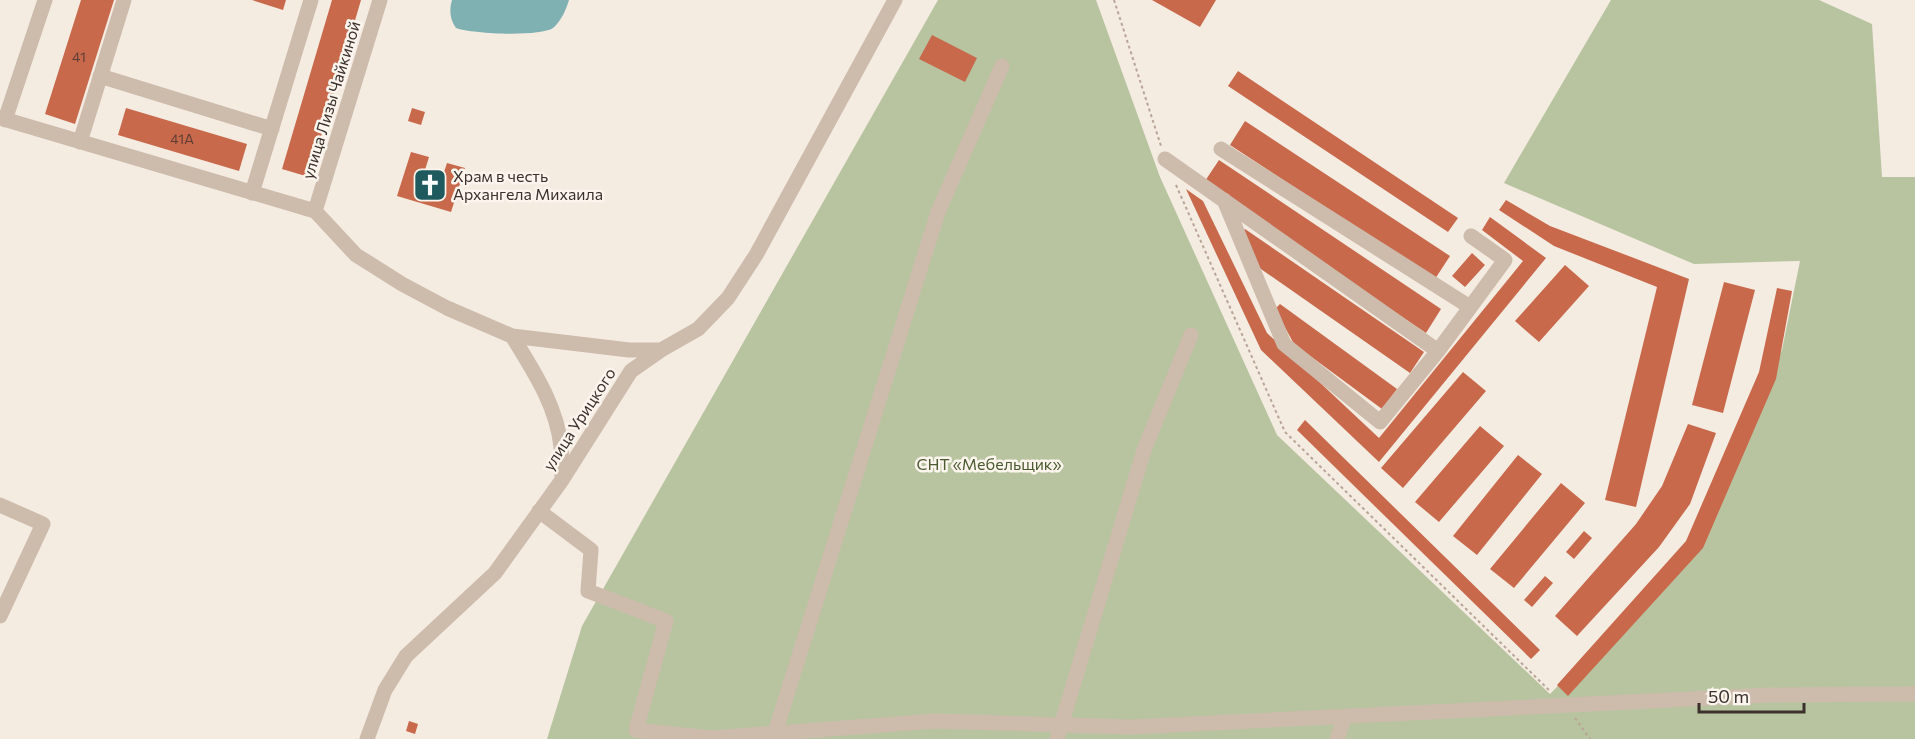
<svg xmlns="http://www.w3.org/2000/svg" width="1915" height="739" viewBox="0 0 1915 739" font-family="Commissioner,sans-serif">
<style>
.green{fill:#b8c4a0}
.water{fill:#7fb0b2}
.building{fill:#c8694b}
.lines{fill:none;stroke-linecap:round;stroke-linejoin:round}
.path{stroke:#b9a596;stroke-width:2;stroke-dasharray:3 3;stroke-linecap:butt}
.minor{stroke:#cdbbac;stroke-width:15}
.labels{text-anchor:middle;stroke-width:5;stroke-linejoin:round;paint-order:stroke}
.number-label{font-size:14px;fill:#5e3e33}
.street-label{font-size:16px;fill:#3b302b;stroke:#fbf5ee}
.poi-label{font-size:16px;fill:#3b302b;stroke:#fbf5ee;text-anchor:start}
.park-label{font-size:16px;fill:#4a5a2e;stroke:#fbf5ee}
</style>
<rect width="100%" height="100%" fill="#f4ebe1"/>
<path class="green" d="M938 0H1096L1160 177 1277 435 1550 694 1698 543 1782 350 1800 261 1694 264 1504 183 1611 0H1819L1872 24 1882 177H1915V739H547L582 626Z"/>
<path class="water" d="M452 0H569C566 10 561 21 553 28 540 37 472 34 456 28 450 20 449 10 452 0Z"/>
<path class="building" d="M81 0H114L75 124 45 114Z
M252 0H286L283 10Z
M332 0H361L309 177 282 169Z
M1152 0H1216L1200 27Z
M932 35 977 58 965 82 919 59Z
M1238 71 1458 218 1448 232 1228 86Z
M126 108 247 144 239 171 118 135Z
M412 108 425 112 421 125 408 121Z
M1245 121 1450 256 1435 279 1230 145Z
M411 152 429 157 425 170 443 175 447 163 465 168 451 212 397 196Z
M1219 160 1441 309 1426 333 1203 184Z
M1186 189 1203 201 1267 333 1379 438 1523 261 1482 230 1490 217 1546 258 1379 462 1261 350Z
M1506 200 1550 226 1689 279 1636 507 1605 500 1657 287 1554 246 1499 210Z
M1245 229 1424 352 1410 373 1258 267 1240 233Z
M1472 253 1485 265 1465 287 1452 276Z
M1565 265 1589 286 1539 342 1515 321Z
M1724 282 1755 290 1723 413 1692 405Z
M1777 288 1792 291 1776 379 1703 548 1568 696 1557 685 1686 541 1759 372Z
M1280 304 1397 389 1382 409 1294 344 1275 309Z
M1463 372 1486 391 1403 488 1381 468Z
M1305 420 1540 650 1531 659 1297 430Z
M1688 424 1716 433 1690 504 1659 547 1577 636 1555 616 1636 524 1662 486Z
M1480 426 1504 446 1439 522 1415 502Z
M1518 455 1542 474 1477 555 1453 536Z
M1561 483 1585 503 1514 588 1490 569Z
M1584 531 1592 538 1574 559 1566 552Z
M1545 576 1553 583 1532 607 1524 600Z
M409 721 418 724 415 734 406 731Z"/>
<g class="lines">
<path class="path" d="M1114 0 1161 146
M1176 185 1285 432 1551 692
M1575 718 1590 739"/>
<path class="minor" d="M100 76 272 129
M0 118 315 211 356 255 402 284 447 308 512 336 629 350H661
M5 120 45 0
M80 142 124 0
M1221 149 1470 307
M1165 159 1438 351
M252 193 311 0
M1224 200 1284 344 1380 422 1438 351 1505 260 1471 236
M315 211 380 0
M512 336C533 370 557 406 561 447 562 457 562 469 562 480
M0 505 43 524 0 616
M539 511 591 550 588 591 666 621 636 730 712 738 935 721 1131 727 1770 695 1915 694
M367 739 385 690 406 656 495 573 562 480 631 371 661 350 698 329 728 298 756 255 895 0
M773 739 938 212 1002 66
M1057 739 1144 450 1191 335
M1337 739 1345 716"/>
</g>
<defs>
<symbol id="church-square" viewBox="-11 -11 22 22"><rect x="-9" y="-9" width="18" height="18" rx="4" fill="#1f5a5e" stroke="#fbf5ee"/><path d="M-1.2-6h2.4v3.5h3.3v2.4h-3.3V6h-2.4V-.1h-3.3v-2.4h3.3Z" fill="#fff"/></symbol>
</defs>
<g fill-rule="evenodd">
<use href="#church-square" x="411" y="166" width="38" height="38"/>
</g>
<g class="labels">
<g class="number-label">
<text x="79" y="62">41</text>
<text x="182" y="144">41А</text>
</g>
<g class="street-label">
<text transform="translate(331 100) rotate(-73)" y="6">улица Лизы Чайкиной</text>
<text transform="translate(579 419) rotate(-57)" y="6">улица Урицкого</text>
</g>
<g class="poi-label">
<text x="453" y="182">Храм в честь<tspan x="453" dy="18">Архангела Михаила</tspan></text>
</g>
<g class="park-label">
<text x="989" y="470">СНТ «Мебельщик»</text>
</g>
</g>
<path d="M1699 703v9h105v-9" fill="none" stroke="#3b302b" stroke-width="3"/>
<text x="1708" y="703" font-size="18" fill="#3b302b" stroke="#fbf5ee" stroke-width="4.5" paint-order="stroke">50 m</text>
</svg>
